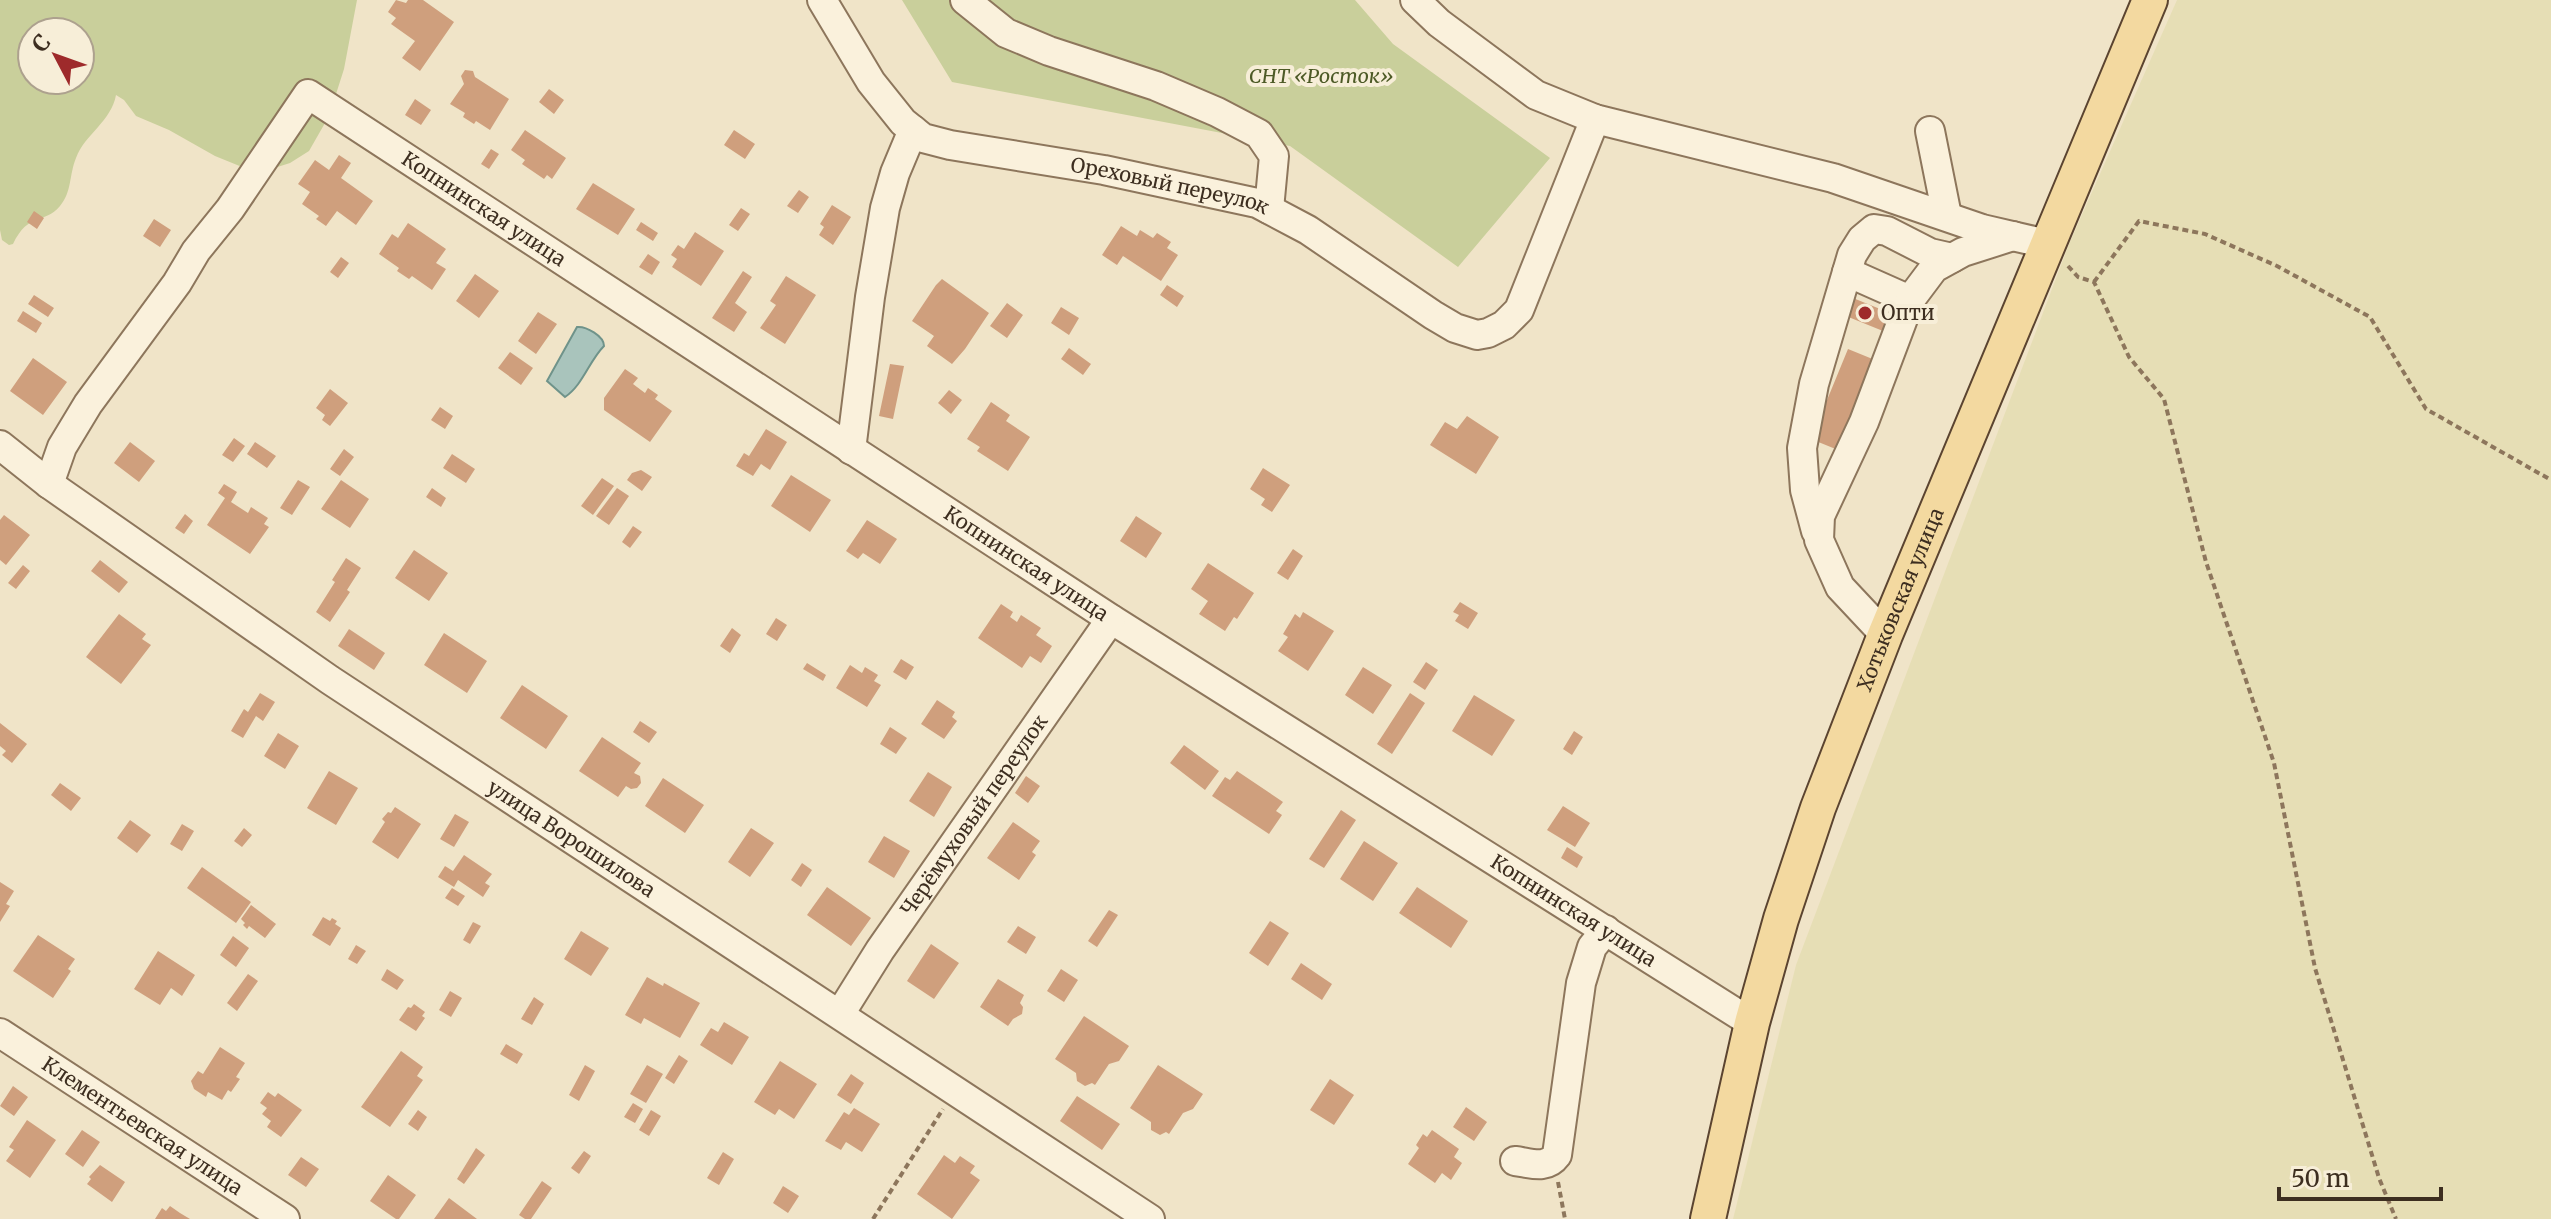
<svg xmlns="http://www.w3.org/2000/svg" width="2551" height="1219" viewBox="0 0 2551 1219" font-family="Merriweather,serif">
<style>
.farmland{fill:#e6deb5}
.green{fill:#c9cf9b;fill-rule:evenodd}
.water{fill:#a9c4bc;stroke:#6f938a;stroke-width:2}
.building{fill:#cf9f7d}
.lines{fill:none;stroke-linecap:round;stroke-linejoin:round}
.minor-casing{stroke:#8d765c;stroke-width:32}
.major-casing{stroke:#5b4430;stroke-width:38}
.path{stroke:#8d765c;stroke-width:4;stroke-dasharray:6 4;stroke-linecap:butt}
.minor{stroke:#faf1dc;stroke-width:28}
.major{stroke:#f3d9a0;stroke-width:34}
.poi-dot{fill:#9e2a2b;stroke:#f7eed8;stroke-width:3}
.labels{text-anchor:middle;stroke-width:8;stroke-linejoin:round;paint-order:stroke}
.park-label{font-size:20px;font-style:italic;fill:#4d5a26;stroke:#f7eed8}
.street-label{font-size:20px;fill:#3d2e20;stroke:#f7eed8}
.poi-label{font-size:20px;fill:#3d2e20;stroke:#f7eed8;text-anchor:start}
</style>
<rect width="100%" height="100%" fill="#f0e4c8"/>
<path class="farmland" d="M2177 0H2551V1219H1733L1796 965 2069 244Z"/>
<path class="green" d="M0 0H357L344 69 329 116 309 151 290 163 268 170 247 169 215 156 169 130 136 116 124 100 116 95C111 122 85 134 76 158 69 175 72 192 60 206 44 225 29 211 13 244L9 245 2 240 0 230ZM32 32H80V80H32Z
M902 0H1355L1393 44 1550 158 1458 267 1290 146 952 82Z"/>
<path class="water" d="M577 327C586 326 604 336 604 346 589 361 583 385 565 397L547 381Z"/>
<path class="building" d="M396 0 406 3 408 0H423L454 22 420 71 402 58 415 41 391 24 396 18 388 12Z
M465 70 473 71 475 77 509 99 490 130 476 121 474 124 463 117 465 113 450 104 464 84 461 76Z
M549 89 564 100 554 114 539 102Z
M415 99 431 110 421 125 405 115Z
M525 130 566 158 552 179 547 175 544 179 522 164 525 160 511 150Z
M734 130 755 144 745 159 724 145Z
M491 149 499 154 489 169 481 164Z
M339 155 351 163 341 178 373 201 356 225 337 211 326 226 316 219 319 216 302 204 310 192 298 184 315 160 329 170Z
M593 183 635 209 618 235 576 209Z
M799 190 809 197 798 213 787 206Z
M832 205 851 217 833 245 819 235 824 227 820 224Z
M741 208 750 214 738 231 729 225Z
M34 211 44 218 37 229 27 222Z
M154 219 171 230 160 247 143 236Z
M641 222 658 233 653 241 636 230Z
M408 223 446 249 436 263 446 269 432 290 412 276 409 279 397 271 399 268 379 254 392 234 398 238Z
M1121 226 1137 236 1140 230 1153 238 1157 233 1171 242 1167 248 1178 255 1161 281 1123 256 1117 265 1102 255Z
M695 232 724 251 701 286 672 267 677 259 671 255 678 245 684 249Z
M648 254 660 262 652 275 639 267Z
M341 257 349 263 338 278 330 272Z
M743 271 752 277 735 303 747 312 734 332 712 318Z
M475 274 499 291 479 318 456 301Z
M786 276 816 295 785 344 760 328 776 305 770 301Z
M942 279 989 313 965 349 952 364 927 346 934 336 912 321 936 285Z
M1167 285 1184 296 1177 307 1160 295Z
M34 295 54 308 48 317 28 304Z
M1848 296 1890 313 1883 331 1841 314Z
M1007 303 1023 315 1007 338 990 326Z
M1061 307 1079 318 1069 335 1051 323Z
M23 311 42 323 36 333 17 321Z
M538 312 557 324 536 354 518 341Z
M1069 348 1091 364 1083 375 1061 359Z
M1848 349 1875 360 1838 450 1811 439Z
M510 352 533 368 521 385 498 368Z
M33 358 67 382 43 415 10 391Z
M890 364 904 366 893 419 879 416Z
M625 369 638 378 633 384 645 393 648 388 658 395 655 399 672 411 650 442 604 410V398Z
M330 389 348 403 330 426 322 420 325 415 316 408Z
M949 390 962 400 951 414 938 403Z
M991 402 1010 415 1006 421 1030 437 1008 471 977 451 980 447 967 439Z
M440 407 453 416 445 429 431 420Z
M1467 416 1499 437 1476 474 1430 445 1445 422 1457 429Z
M766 429 787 442 770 470 761 464 753 476 736 466 744 453 749 456Z
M234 438 245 446 233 462 222 455Z
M130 442 155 461 139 482 114 463Z
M255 442 276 456 267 468 247 454Z
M344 449 354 457 340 476 330 469Z
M452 454 475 469 466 483 443 468Z
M1263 468 1290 485 1272 512 1261 505 1265 499 1250 489Z
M641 470 652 477 642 491 627 480 632 473Z
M791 475 831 500 810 532 771 506Z
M602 478 614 486 593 515 581 506Z
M298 480 310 487 292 515 280 508Z
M341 480 369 499 350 528 321 509Z
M224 484 237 492 231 502 248 513 251 507 268 518 264 524 269 527 250 554 207 525 225 498 218 493Z
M432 488 446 498 441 507 426 497Z
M617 488 629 496 609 525 596 516Z
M185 514 193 521 184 534 175 528Z
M4 515 30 535 6 565 0 560V520Z
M1136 516 1162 533 1146 558 1120 541Z
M867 520 897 539 880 564 863 553 858 559 846 551Z
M633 526 642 532 630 548 622 542Z
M1293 549 1303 556 1288 580 1277 573Z
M414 550 448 573 429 601 395 578Z
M346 558 361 568 347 590 350 592 330 622 316 612 335 582 332 580Z
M100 560 128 582 119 593 91 571Z
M1208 563 1254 593 1237 619 1234 617 1225 631 1199 614 1208 601 1191 589Z
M23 565 30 571 16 589 8 583Z
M1460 602 1478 613 1468 629 1455 621 1459 615 1453 612Z
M1001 604 1013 612 1010 617 1017 622 1021 615 1041 628 1036 635 1052 646 1041 663 1030 656 1022 668 978 638Z
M1303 612 1334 631 1308 671 1278 651 1288 637 1283 634 1295 614 1300 618Z
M119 614 146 634 142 639 151 645 121 684 86 657Z
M776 618 787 625 777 641 766 634Z
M732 628 741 635 730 653 720 646Z
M349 629 385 653 374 670 338 646Z
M444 633 487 661 467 693 424 665Z
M901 659 914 667 906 680 893 672Z
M1426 662 1438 670 1425 690 1413 682Z
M807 663 826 675 823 681 803 669Z
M850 665 862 673 865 667 878 675 874 681 881 685 867 707 836 688Z
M1363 667 1392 685 1373 714 1345 695Z
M522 685 568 716 546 749 500 718Z
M260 693 275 702 263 721 256 716 243 738 231 731 244 709 248 712Z
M1410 693 1425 703 1392 754 1377 744Z
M1474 695 1515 720 1492 756 1452 731Z
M937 700 955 712 952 717 957 721 944 739 921 724Z
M640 721 657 732 649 743 633 732Z
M0 723 27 744 12 763 2 755 6 751 0 746Z
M890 727 907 738 896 754 880 744Z
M1574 731 1583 737 1572 755 1563 749Z
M278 733 299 746 285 769 264 756Z
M602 737 641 763 634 773 640 776 641 783 637 788 631 789 626 786 618 797 579 771Z
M1184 745 1219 771 1205 790 1170 763Z
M329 771 358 788 336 825 307 808Z
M1237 771 1283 802 1276 811 1282 815 1269 834 1212 796 1225 777 1230 780Z
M928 772 952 787 934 817 909 801Z
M1026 776 1040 786 1028 803 1015 793Z
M663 778 704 805 685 833 645 806Z
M60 783 81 798 71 811 51 795Z
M1563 806 1590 823 1575 847 1547 830Z
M395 807 421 824 398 859 372 842 385 822 382 819 388 812 391 813Z
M1341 810 1356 820 1324 868 1309 859Z
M455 814 469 822 454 847 440 839Z
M130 820 151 835 137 853 117 838Z
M1013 822 1040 841 1032 852 1036 855 1019 880 987 858Z
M182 824 194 831 182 851 170 844Z
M244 828 252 835 242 847 234 841Z
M751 828 774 843 750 877 728 862Z
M884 836 910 851 894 878 868 862Z
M1364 841 1398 863 1373 901 1340 879Z
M1567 847 1583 857 1577 868 1561 858Z
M464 855 492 874 485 883 490 886 483 897 458 880 454 887 438 877 445 866 453 871Z
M802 863 812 870 801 887 791 880Z
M202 867 251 902 236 923 187 888Z
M0 882 14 891 6 904 10 906 0 922Z
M827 887 871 918 851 946 807 915Z
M1417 887 1468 921 1451 948 1399 913Z
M452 888 465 896 458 906 445 898Z
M251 905 276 924 265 938 249 926 247 929 243 925 245 923 241 919Z
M1109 910 1118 915 1097 947 1088 941Z
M323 917 330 921 332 918 337 921 335 924 341 928 330 946 312 935Z
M1270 921 1289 933 1268 966 1249 953Z
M473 922 481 926 470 944 463 940Z
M1018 926 1036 937 1026 954 1007 942Z
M581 931 609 948 591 976 564 959Z
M38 935 75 959 68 969 71 971 53 998 13 971Z
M233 936 249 948 236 967 220 955Z
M931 944 959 963 934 999 907 981Z
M356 945 366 951 357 964 348 959Z
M158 951 195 975 182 996 171 988 160 1005 134 989Z
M1301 963 1332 984 1322 1000 1291 979Z
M387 969 404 980 397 990 381 980Z
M1061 969 1078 980 1064 1002 1047 991Z
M248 974 258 981 237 1011 227 1003Z
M647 977 663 986 664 983 700 1003 680 1038 644 1018 641 1024 625 1015Z
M998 979 1024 995 1020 1003 1023 1007 1022 1014 1013 1019 1008 1026 980 1007Z
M450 991 462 998 451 1017 439 1010Z
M534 997 544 1004 532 1025 521 1019Z
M414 1004 425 1012 422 1016 425 1018 416 1031 399 1020 408 1007 411 1008Z
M1084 1016 1129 1046 1119 1061 1109 1064 1095 1085 1092 1083 1085 1086 1077 1081 1076 1073 1055 1059Z
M724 1022 749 1037 732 1065 700 1045 711 1028 718 1032Z
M506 1044 523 1054 517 1064 500 1054Z
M220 1047 245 1063 236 1077 240 1079 231 1092 228 1090 222 1100 208 1092 206 1097 194 1089 191 1081 198 1071 203 1074Z
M401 1051 423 1067 417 1076 423 1080 390 1127 361 1107Z
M679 1055 688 1061 674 1084 665 1078Z
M780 1061 817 1084 794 1119 779 1109 775 1115 754 1102Z
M585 1065 595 1071 579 1101 569 1095Z
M647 1065 663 1074 646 1103 630 1094Z
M1158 1065 1203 1094 1193 1109 1183 1113 1169 1134 1166 1132 1160 1135 1151 1130V1122L1130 1108Z
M851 1074 864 1083 851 1104 837 1095Z
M1330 1079 1354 1095 1334 1125 1310 1110Z
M13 1086 28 1097 14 1116 0 1106Z
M268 1092 275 1097 278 1093 302 1110 281 1137 267 1127 271 1121 262 1114 267 1108 260 1103Z
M1077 1096 1120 1124 1102 1150 1060 1121Z
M633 1103 643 1109 635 1123 624 1117Z
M1466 1107 1487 1122 1474 1141 1453 1127Z
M854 1108 880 1124 862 1152 846 1142 841 1150 825 1141 844 1112 849 1115Z
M418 1110 427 1117 418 1131 408 1124Z
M651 1110 661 1116 649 1136 639 1130Z
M27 1120 56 1140 30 1178 6 1161 14 1150 9 1147Z
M82 1130 100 1142 83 1167 65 1154Z
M1432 1130 1459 1149 1454 1157 1462 1163 1451 1180 1442 1173 1435 1183 1408 1164 1419 1148 1416 1145 1423 1134 1427 1137Z
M476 1148 485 1155 464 1184 457 1179Z
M584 1151 591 1156 579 1174 571 1168Z
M723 1152 734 1159 719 1185 707 1178Z
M944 1155 955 1163 960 1156 975 1166 970 1173 980 1180 952 1219 917 1194Z
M301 1157 319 1169 306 1187 288 1175Z
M100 1165 125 1182 112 1202 87 1184 91 1179 89 1177Z
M388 1175 416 1195 399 1219H396L370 1201Z
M542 1181 552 1188 531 1219H525L519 1215Z
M783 1186 799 1196 788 1213 773 1203Z
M449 1198 477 1219H434Z
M170 1206 180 1213 190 1219H155L162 1208 166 1211Z"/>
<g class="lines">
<defs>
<g id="minor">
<path id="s1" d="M822 0 871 82 903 122 923 138 950 145 1104 170 1257 203 1308 230 1433 315 1455 328 1477 335 1488 333 1504 325 1519 310 1595 119"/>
<path d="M965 0 1006 33 1049 51 1156 86 1217 112 1259 134 1274 156 1269 209"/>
<path d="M1415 0 1439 23 1536 95 1595 119 1833 178 1982 229 2047 244"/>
<path d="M1930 131 1947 216"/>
<path d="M1847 272 1910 300"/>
<path id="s2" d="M0 445 49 484 330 680 1150 1219"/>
<path d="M851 450 870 297 885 208 895 173 913 130"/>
<path id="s3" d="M49 484 62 447 88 404 177 283 196 251 230 209 308 94 1111 619 1752 1023"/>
<path d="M1816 531 1805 490 1802 448 1814 384 1852 255 1862 239 1874 229 1887 231 1930 253 1952 258"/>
<path d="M1885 635 1840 587 1819 540 1820 516 1864 422 1910 300 1934 268 1963 252 2013 236"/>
<path id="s4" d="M840 1014 880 950 1111 619"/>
<path id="s5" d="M0 1033 285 1219"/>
<path d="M1515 1161C1531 1163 1546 1170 1557 1155L1581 983 1592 947 1606 930"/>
</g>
<g id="major">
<path id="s6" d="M1708 1219 1752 1023 1781 919 1818 808 1885 635 2150 0"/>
</g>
</defs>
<use href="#minor" class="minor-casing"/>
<use href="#major" class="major-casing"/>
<path class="path" d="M2068 266 2078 277 2094 282 2129 357 2164 399 2206 562 2274 763 2315 968 2379 1178 2396 1219
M2094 282 2139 221 2205 234 2277 266 2370 317 2426 409 2551 480
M1558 1182 1565 1219
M873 1219 943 1109"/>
<use href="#minor" class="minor"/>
<use href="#major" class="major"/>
</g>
<circle class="poi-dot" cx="1865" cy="313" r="8"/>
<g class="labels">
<g class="park-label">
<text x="1321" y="83">СНТ «Росток»</text>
</g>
<g class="street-label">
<text dy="7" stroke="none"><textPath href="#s1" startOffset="424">Ореховый переулок</textPath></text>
<text dy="7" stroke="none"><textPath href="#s3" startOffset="680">Копнинская улица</textPath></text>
<text dy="7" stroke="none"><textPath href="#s3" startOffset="1328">Копнинская улица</textPath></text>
<text dy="7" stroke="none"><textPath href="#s6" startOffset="650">Хотьковская улица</textPath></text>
<text dy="7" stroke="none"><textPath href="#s4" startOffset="240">Черёмуховый переулок</textPath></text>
<text dy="7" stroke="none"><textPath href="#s2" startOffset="694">улица Ворошилова</textPath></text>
<text dy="7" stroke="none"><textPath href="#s3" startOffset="1976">Копнинская улица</textPath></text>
<text dy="7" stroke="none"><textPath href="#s5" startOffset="170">Клементьевская улица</textPath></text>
</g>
<g class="poi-label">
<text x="1881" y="320">Опти</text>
</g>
</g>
<g transform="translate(56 56) rotate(311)"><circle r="38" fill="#f7eed8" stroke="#ada18e" stroke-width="2"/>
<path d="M0-6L14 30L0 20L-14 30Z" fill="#9e2a2b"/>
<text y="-12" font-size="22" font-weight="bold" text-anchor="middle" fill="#3d2e20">С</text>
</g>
<path d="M2279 1187v12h162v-12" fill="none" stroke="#3d2e20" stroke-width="4"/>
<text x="2291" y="1187" font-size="24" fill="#3d2e20" stroke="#f7eed8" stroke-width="6" paint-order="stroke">50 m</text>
</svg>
